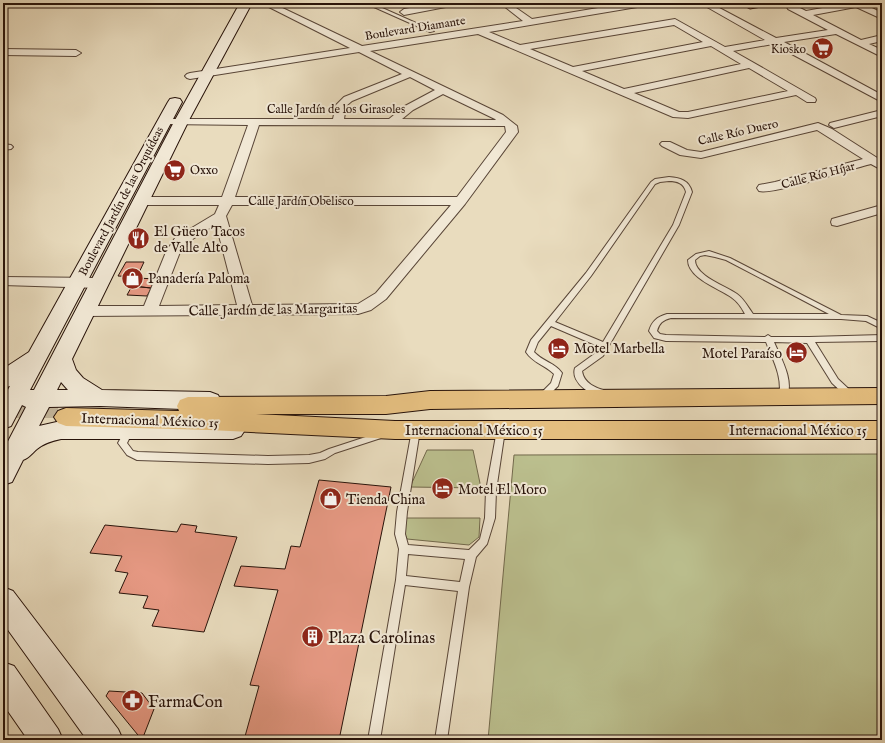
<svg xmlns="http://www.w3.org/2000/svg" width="885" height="743" viewBox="0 0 885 743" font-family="'IM FELL English',serif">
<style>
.green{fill:#bbbf8e;stroke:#72694c}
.building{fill:#e59882;stroke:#28130a}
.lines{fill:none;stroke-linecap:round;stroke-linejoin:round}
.primary-tunnel{stroke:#c2b49a;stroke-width:22;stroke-dasharray:22 11;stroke-linecap:butt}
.lane-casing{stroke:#584537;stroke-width:2}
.street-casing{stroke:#584537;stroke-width:2}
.secondary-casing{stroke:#28130a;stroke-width:2}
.primary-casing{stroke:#28130a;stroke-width:2}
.lane{fill:#f1e8d5;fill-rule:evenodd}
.street{fill:#f1e8d5;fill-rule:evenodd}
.secondary{fill:#f1e8d5;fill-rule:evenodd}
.primary{fill:#e4be7f;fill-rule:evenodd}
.labels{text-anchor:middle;stroke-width:4;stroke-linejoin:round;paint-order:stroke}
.far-street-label{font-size:12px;fill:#28130a;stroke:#f1e8d5}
.far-poi-label{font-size:12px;fill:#28130a;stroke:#f1e8d5;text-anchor:end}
.poi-label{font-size:14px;fill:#28130a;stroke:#f1e8d5;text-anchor:start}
.street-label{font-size:14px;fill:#28130a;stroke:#f1e8d5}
.near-poi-label{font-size:17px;fill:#28130a;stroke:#f1e8d5;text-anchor:start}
</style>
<rect width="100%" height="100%" fill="#e9dcbe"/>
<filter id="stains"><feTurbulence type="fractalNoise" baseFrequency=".005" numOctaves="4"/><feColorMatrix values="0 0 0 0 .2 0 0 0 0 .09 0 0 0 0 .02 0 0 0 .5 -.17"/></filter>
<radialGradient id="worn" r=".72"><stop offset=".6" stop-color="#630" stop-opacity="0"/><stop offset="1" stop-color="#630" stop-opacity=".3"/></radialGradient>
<path class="green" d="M427 450H473L481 488 410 487Z
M882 454V740H488L514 455Z
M406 518H480L479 537 469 545 407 539 404 532Z"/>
<path class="building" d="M766 3H784L750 9 746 7Z
M126 262H144L137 277 118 276Z
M137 278 156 279 151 288 132 286Z
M132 286 151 288 152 287 147 296 127 295Z
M319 480 391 487 339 740H244L259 686 250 685 278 590 234 586 241 566 285 569 291 546 300 547Z
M181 524 197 526 195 532 237 537 204 632 152 626 159 610 143 608 148 596 119 593 128 573 115 571 122 556 90 553 105 525 177 532Z
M109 691 142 693 154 709 142 740 106 696Z"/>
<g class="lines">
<path class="primary-tunnel" d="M3 407H73"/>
<defs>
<path id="lane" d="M365 3H371L434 31 430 32Z
M669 177C680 178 689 180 692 192L679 225 603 356 582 371C584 384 596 388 607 391L608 393 607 395C594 399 570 383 575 368L597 352 600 347 551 326 538 342 534 352C542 361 555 363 562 373L558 386 544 400H538L537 398 538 396 551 383 554 374C545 365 533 363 526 352L531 340 586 273 651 182 655 179ZM669 181C677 181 684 183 686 192L673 225 603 342 555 322 591 276 655 184 660 182Z
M709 251 730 258 841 315 867 316 882 323V329L866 321 841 319 671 318C663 320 659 323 657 331L660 334 666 335 765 337 768 335 771 337H809L882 335V341L815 342 838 379 853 393 854 395 853 397H847L832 383 807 343 774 342C781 359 795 381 786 399H780L779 397C783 377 773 360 766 342L666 341 654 338 649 331C652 321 657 317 667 314H745C742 308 737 301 731 297 718 288 688 278 688 260L696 254ZM705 255 715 257 726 260 829 314H753C748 307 744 299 737 294 726 286 695 276 695 260L700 256Z
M416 427 419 428 420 430 407 512 405 534 408 545 469 550 480 539 485 518 486 491 497 430 498 428H504L505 430 496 491 495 518 487 544 476 557 469 587 447 740H435L458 591 405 585 380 740H368L396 580 399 549 395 534 397 512 412 430 413 428ZM408 554 465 559 460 582 406 576Z
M129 428 132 429 133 431 127 443 133 451 138 452 268 456 309 455 320 453 329 449 381 432 384 433 385 435 384 437 335 453 325 459 309 463 268 464 137 460 127 455 118 443 126 429Z"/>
<path id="street" d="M3 3H12L3 10Z
M261 3H272L362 46 523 21 500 3H509L532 19 628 3H647L643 6 489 32 520 45 675 19 725 47 765 40 700 3H710L776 38 828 30 788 9 787 7 788 5H794L806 11 850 3H868L866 5 882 13V19L856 7 813 15 861 40 882 35V41L869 44 882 50V57L836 34 784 42 882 95V102L773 44 733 51 815 98 816 100 815 102H807L796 95 688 118 673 117 478 34 370 51 503 115 517 126 518 132 465 204 386 299 371 310 358 314 85 316 80 314 78 311 80 308 85 306H144L166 252 175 238 215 214 219 205H141L137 204 135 201 137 198 141 197H222L248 125 165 124 161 123 160 121 161 119H333L336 105 344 97 402 74 359 52 190 79 187 78 185 76 187 74 190 73 350 48ZM674 25 703 42 573 67 530 49ZM711 46 741 64 624 89 582 71ZM749 68 788 91 688 112H679L634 93ZM410 77 435 90 405 106 389 119H344L346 106 352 101ZM443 94 495 119 496 120 402 119 413 110ZM259 125 505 126 506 132 457 197H235ZM232 205H451L376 293 358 304 252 305 226 216ZM216 224 237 305 159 306 180 252 185 244Z
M438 3H455L451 6 404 15 400 12 404 9Z
M3 49 76 50 81 53 76 56 3 55Z
M882 110V116L834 128 829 125 830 123Z
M818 123 832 129 882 161V170L871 164C850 169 774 195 759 191L757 188 759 185 775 182 863 159 817 130 701 158 680 155 662 146 660 144 662 142H670L687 150 701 152Z
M3 144 11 145 13 147 11 149 3 150Z
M882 205V213L837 226 832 225 831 222 832 219Z
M3 277 99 278 104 280 106 283 104 286 99 288 3 285Z"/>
<path id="secondary" d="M240 3H252L189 120 72 359 76 370 83 378 102 390 210 392 218 395 221 401 218 407 210 410 100 406 49 407 39 426 61 421H233L241 424 245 430 241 436 233 439H61C52 441 44 443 37 449 32 453 29 458 23 460L12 482 3 485V451L26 407 22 405 11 426 3 429V399L10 386 3 388V369L29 352 168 102 170 99 175 98 180 99 182 102 30 390H34L175 120ZM61 382 68 390H57Z
M3 587 13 591 118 729 123 740H87L3 623Z
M3 662 14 666 58 729 63 740H28L3 704Z"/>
<path id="primary" d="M882 388V404L430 409 386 414H256L395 421H882V439H395L209 430 66 426 58 423 54 417 58 411 66 408 179 411 177 406 180 400 188 397 386 396 430 391Z"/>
</defs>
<use href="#lane" class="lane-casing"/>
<use href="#street" class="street-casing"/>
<use href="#secondary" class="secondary-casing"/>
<use href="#primary" class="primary-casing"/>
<use href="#lane" class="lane"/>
<use href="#street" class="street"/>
<use href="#secondary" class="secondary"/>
<use href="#primary" class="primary"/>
</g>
<defs>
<symbol id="supermarket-disc" viewBox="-11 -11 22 22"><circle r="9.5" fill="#8f2418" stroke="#f1e8d5"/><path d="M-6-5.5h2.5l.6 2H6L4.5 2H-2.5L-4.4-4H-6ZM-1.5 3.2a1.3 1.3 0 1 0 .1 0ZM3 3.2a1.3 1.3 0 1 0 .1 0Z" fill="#fff"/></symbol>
<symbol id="restaurant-disc" viewBox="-11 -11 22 22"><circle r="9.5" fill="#8f2418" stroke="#f1e8d5"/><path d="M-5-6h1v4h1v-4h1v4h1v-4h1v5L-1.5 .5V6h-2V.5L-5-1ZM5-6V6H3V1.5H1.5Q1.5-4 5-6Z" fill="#fff"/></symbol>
<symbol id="shop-disc" viewBox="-11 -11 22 22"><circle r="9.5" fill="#8f2418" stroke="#f1e8d5"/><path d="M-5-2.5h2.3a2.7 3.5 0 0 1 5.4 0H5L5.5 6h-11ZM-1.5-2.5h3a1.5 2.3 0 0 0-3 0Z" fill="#fff"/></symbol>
<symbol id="hotel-disc" viewBox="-11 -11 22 22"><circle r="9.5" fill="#8f2418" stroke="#f1e8d5"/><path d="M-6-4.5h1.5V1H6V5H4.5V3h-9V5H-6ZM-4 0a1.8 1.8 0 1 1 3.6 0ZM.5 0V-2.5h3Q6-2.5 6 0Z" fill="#fff"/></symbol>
<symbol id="building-disc" viewBox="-11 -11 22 22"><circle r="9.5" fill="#8f2418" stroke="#f1e8d5"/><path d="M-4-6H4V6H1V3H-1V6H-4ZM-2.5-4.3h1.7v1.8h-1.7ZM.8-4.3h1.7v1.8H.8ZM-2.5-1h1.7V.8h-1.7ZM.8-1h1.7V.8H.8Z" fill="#fff"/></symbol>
<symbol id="pharmacy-disc" viewBox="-11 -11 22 22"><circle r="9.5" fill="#8f2418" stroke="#f1e8d5"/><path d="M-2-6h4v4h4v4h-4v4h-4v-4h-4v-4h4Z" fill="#fff"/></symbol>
</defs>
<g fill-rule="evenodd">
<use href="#supermarket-disc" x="810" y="36" width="25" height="25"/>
<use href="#supermarket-disc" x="162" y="158" width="25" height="25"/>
<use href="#restaurant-disc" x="126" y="226" width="25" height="25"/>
<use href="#shop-disc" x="120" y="266" width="25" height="25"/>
<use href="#hotel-disc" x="546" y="336" width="25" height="25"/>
<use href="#hotel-disc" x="784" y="340" width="25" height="25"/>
<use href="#hotel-disc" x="430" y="476" width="25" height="25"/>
<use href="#shop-disc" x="318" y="486" width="25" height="25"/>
<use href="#building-disc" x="300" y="624" width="25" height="25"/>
<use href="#pharmacy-disc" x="120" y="688" width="25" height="25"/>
</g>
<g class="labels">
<g class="far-street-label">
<text transform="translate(415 28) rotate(-9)" y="4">Boulevard Diamante</text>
<text x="336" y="113">Calle Jardín de los Girasoles</text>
<text transform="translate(738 132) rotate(-13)" y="4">Calle Río Duero</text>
<text transform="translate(818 175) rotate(-15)" y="4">Calle Río Híjar</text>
<text transform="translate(121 201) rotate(-62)" y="4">Boulevard Jardín de las Orquídeas</text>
<text x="301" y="205">Calle Jardín Obelisco</text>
</g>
<g class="far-poi-label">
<text x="806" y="53">Kiosko</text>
<text x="190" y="174" text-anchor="start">Oxxo</text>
</g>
<g class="poi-label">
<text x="154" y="236">El Güero Tacos<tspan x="154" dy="16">de Valle Alto</tspan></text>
<text x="148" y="283">Panadería Paloma</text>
<text x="574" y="353">Motel Marbella</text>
<text x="782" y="358" text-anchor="end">Motel Paraíso</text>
<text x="458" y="494">Motel El Moro</text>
<text x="346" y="504">Tienda China</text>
</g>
<g class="street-label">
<text transform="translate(273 309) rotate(-1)" y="5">Calle Jardín de las Margaritas</text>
<text transform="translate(150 420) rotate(2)" y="5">Internacional México 15</text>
<text x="474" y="435">Internacional México 15</text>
<text x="798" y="435">Internacional México 15</text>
</g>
<g class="near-poi-label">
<text x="328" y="643">Plaza Carolinas</text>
<text x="148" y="707">FarmaCon</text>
</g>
</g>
<rect width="885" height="743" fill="none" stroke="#e9dcbe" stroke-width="16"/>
<rect x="4" y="4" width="877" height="735" fill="none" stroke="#28130a" stroke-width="2"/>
<rect x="8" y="8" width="869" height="727" fill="none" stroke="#28130a"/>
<rect width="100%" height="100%" filter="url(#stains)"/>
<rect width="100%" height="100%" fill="url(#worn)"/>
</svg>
